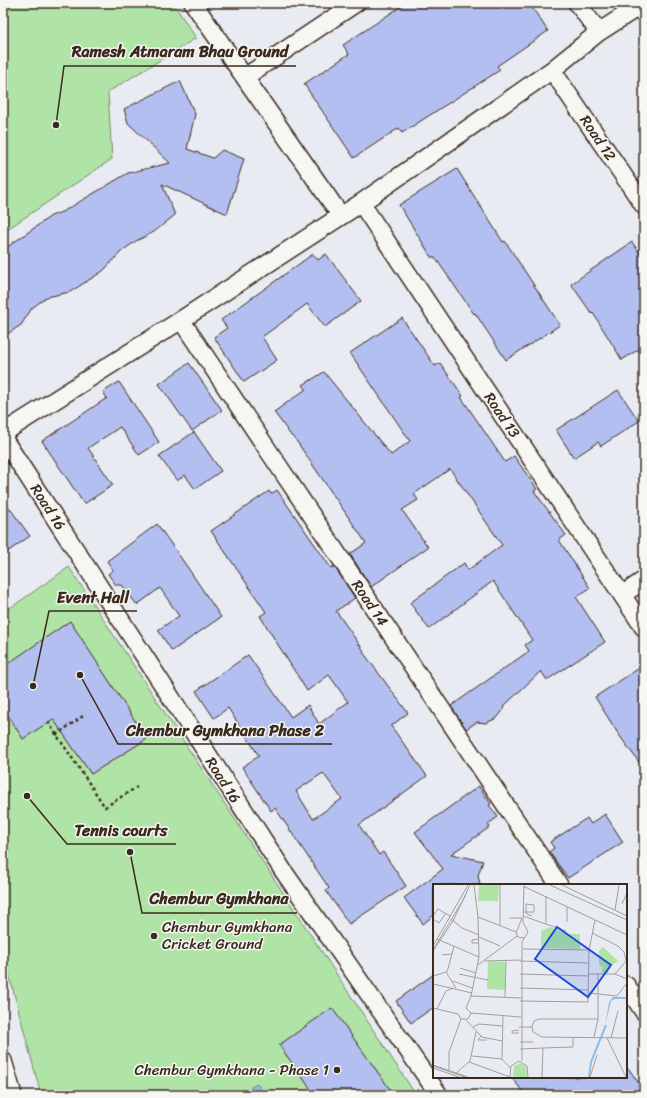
<svg xmlns="http://www.w3.org/2000/svg" width="647" height="1098" viewBox="0 0 647 1098" font-family="Sriracha,sans-serif">
<style>
.green{fill:#b0e4a6;stroke:#768762}
.water{fill:#8dbde8;stroke:#6c8297}
.building{fill:#b3bff0;stroke:#3b2a1e;fill-rule:evenodd}
.lines{fill:none;stroke-linecap:round;stroke-linejoin:round}
.street-casing{stroke:#3b2a1e;stroke-width:20}
.path{stroke:#3b2a1e;stroke-width:2.5;stroke-dasharray:3 3;stroke-linecap:butt}
.street{stroke:#f6f6f2;stroke-width:17}
.poi-dot{fill:#3b2a1e;stroke:#f6f6f2;stroke-width:1.5}
.labels{text-anchor:middle;stroke-width:3;stroke-linejoin:round;paint-order:stroke}
.street-label{font-size:15px;fill:#3b2a1e;stroke:#f6f6f2}
.poi-label{font-size:15px;fill:#3b2a1e;stroke:#f6f6f2;text-anchor:start}
.inset-river{fill:none;stroke:#8dbde8;stroke-width:2}
.inset-road{fill:none;stroke:#a39e9d;stroke-width:1}
.view{fill:#1d4ed8;fill-opacity:0.15;stroke:#1d4ed8;stroke-width:2}
.inset-edge{fill:none;stroke:#3b2a1e;stroke-width:2}
.leader{fill:none;stroke:#3b2a1e;stroke-width:1.5}
.callout-dot{fill:#3b2a1e;stroke:#f6f6f2;stroke-width:1.5}
.callout-label{font-size:16px;text-anchor:middle;font-weight:bold;fill:#3b2a1e;stroke:#f6f6f2;stroke-width:3;stroke-linejoin:round;paint-order:stroke}
</style>
<rect width="100%" height="100%" fill="#e9ebf2"/>
<filter id="ink" filterUnits="userSpaceOnUse"><feTurbulence type="fractalNoise" baseFrequency=".025" numOctaves="2"/><feDisplacementMap in="SourceGraphic" scale="8" xChannelSelector="R" yChannelSelector="G"/><feConvolveMatrix kernelMatrix="1 2 1 2 8 2 1 2 1" color-interpolation-filters="sRGB"/></filter>
<g filter="url(#ink)">
<path class="green" d="M3 3H42L48 7 54 3H173L196 38 108 92 112 159 3 232Z
M69 567 416 1095H41L3 952V613Z"/>
<path class="water" d="M257 1083 265 1095H241Z"/>
<path class="building" d="M406 3H529L548 31 497 66 500 70 402 133 399 128 354 158 304 84 349 54 343 45Z
M180 81 195 114 187 149 213 158 222 150 244 159 227 214 162 184 175 215 154 232 136 241 122 251 103 271 70 292 47 297 32 308 21 325 3 337V250L51 216 64 211 128 173 170 163 128 123 124 109Z
M457 169 503 242 505 241 560 325 506 360 475 313 474 314 434 256 432 258 399 205Z
M632 242 644 259V346L622 360 593 313 592 314 571 284Z
M313 254 318 260 326 254 361 301 325 327 307 304 262 337 277 360 244 382 214 337 227 328 221 320Z
M402 318 435 366 440 363 463 396 461 397 505 462 514 456 537 489 534 491 566 535 559 540 590 588 576 597 605 642 547 680 541 671 504 706 502 712 497 718 486 723 477 722 466 729 451 706 529 651 525 645 532 640 493 581 429 629 410 603 464 563 468 570 502 545 450 469 414 494 418 500 402 510 428 547 371 587 350 554 366 543 293 436 292 437 274 412 306 389 303 385 324 372 391 455 410 441 350 353Z
M189 363 222 410 192 431 159 384Z
M119 382 159 442 139 455 120 427 88 448 113 485 84 504 42 441 107 398 103 392Z
M618 390 639 421 601 446 598 442 574 458 556 430Z
M194 432 221 471 195 489 185 475 177 481 159 456Z
M277 490 331 568 334 566 355 598 336 611 364 651 363 652 408 713 391 726 427 776 359 825 379 855 383 852 406 886 349 924 326 891 329 888 275 808 271 811 242 767 259 756 228 708 214 718 196 691 248 655 291 717 308 705 319 724 348 702 329 675 307 691 260 616 266 612 211 531 269 491 271 494ZM323 773 342 799 313 819 296 791Z
M3 499 30 536 3 555Z
M157 524 188 568 221 617 172 651 158 630 179 616 160 588 137 605 122 585H116L108 574 113 570 107 561Z
M70 621 147 739 91 774 53 719 23 739 3 708V667Z
M644 665V769L619 735 595 697Z
M479 786 491 804 489 805 498 817 488 824 490 827 451 854 483 861 478 875 480 885H434V915L423 924 404 898 443 869 415 832Z
M605 814 623 842 568 878 549 852 554 848 550 842 587 818 591 824Z
M434 974V1007L411 1023 396 1001Z
M332 1008 394 1095H315L279 1045Z
M629 1069 644 1091V1095H528L524 1093 511 1077H626V1071Z"/>
<g class="lines">
<defs>
<path id="street" d="M193 3 341 216
M577 3 599 32
M552 70 644 206
M245 77 356 3
M361 203 644 628
M181 320 559 885
M3 433 181 320 361 203 552 70 599 32 644 3
M3 438 284 872 439 1095
M622 595 644 580
M626 985 644 1012
M3 1061 13 1095"/>
</defs>
<use href="#street" class="street-casing"/>
<path class="path" d="M48 722 105 807 137 787
M56 735 83 716"/>
<use href="#street" class="street"/>
</g>
</g>
<g class="poi-dot">
<circle cx="154" cy="936" r="4"/>
<circle cx="337" cy="1070" r="4"/>
</g>
<g class="labels">
<g class="street-label">
<text transform="translate(598 138) rotate(56)" y="5">Road 12</text>
<text transform="translate(502 415) rotate(56)" y="5">Road 13</text>
<text transform="translate(48 507) rotate(57)" y="5">Road 16</text>
<text transform="translate(370 603) rotate(56)" y="5">Road 14</text>
<text transform="translate(223 780) rotate(57)" y="5">Road 16</text>
</g>
<g class="poi-label">
<text x="162" y="932">Chembur Gymkhana<tspan x="162" dy="17">Cricket Ground</tspan></text>
<text x="329" y="1075" text-anchor="end">Chembur Gymkhana - Phase 1</text>
</g>
</g>
<g transform="translate(433 884)">
<rect width="194" height="194" fill="#e9ebf2"/>
<path d="M46 1H66L65 17H45ZM117 43 134 50H147V65L108 64V47ZM170 63 185 77 176 83 175 89H169V83L166 81V67ZM55 77 72 78V106L54 105ZM87 179 93 182 94 193H80L81 182Z" fill="#b0e4a6"/>
<path d="M180 113H194V115H182L178 117 172 142 176 118Z" fill="#8dbde8"/>
<path class="inset-river" d="M156 193 158 178 173 141"/>
<path class="inset-road" d="M41 1 45 33M117 1 194 36M129 1 194 32M90 2 194 51M113 12V40M189 20 194 9M182 26 186 1M90 28H101V21L93 20V28L94 30 99 32M0 32 5 25 17 32M90 32 133 47M76 34H89M89 34 83 49 85 53 91 54M0 35 6 39 13 29M18 35 29 44 46 51M134 38V23M67 41V1M46 53 67 62M4 55 46 73M45 59H39V56L45 55M0 62 35 1M90 65 156 66M0 66 33 11M0 67 20 37 37 1M9 71 19 70 21 62M52 77 88 76M87 77 156 79M45 81 84 52M27 84 43 89M14 88 19 70M26 90 55 96M87 90 155 92M155 90H182L193 77 191 68 185 62 159 49M182 90 194 95M0 92 13 88 23 104M20 97 39 104M0 100 39 109M87 104 155 106M156 109 184 112 194 99M38 112 88 114M72 113 73 77M87 117 155 118 156 66 162 36M0 124 25 130M33 124 38 112 46 73 45 33 83 48M4 125 13 107 20 104M38 129 88 133M25 130 28 135H35L38 129 33 124M70 132 69 175 77 184M165 135H106L101 137 99 143 100 148 109 153 194 154M33 136 49 153 69 157M40 143 46 140 70 142M86 143H99M86 149H79V147L86 146M48 152 45 156H54M161 153 165 135V90M174 154 193 193M178 154 185 127M87 158H100M87 165 110 164M39 172 69 175M89 177V58L95 48 90 38 91 2M36 178 77 193M0 181 35 193M0 182 32 193M0 184 26 193M16 186V168L28 135M23 189 37 177 43 148M77 193 78 182 86 177 94 182 95 193M109 193 110 164 140 163V154M157 193 164 171"/>
<path class="view" d="M124 43 178 81 155 113 102 75Z"/>
<rect width="194" height="194" class="inset-edge"/>
</g>
<path class="leader" d="M56 125L64 66H296M33 686L49 611H137M80 675L118 744H332M27 796L67 844H176M130 852L142 913H297"/>
<g class="callout-dot">
<circle cx="56" cy="125" r="4"/>
<circle cx="33" cy="686" r="4"/>
<circle cx="80" cy="675" r="4"/>
<circle cx="27" cy="796" r="4"/>
<circle cx="130" cy="852" r="4"/>
</g>
<g class="callout-label">
<text x="180" y="57">Ramesh Atmaram Bhau Ground</text>
<text x="93" y="603">Event Hall</text>
<text x="225" y="736">Chembur Gymkhana Phase 2</text>
<text x="121" y="836">Tennis courts</text>
<text x="219" y="904">Chembur Gymkhana</text>
</g>
<rect width="647" height="1098" fill="none" stroke="#f6f6f2" stroke-width="16"/>
<rect x="8" y="8" width="631" height="1082" fill="none" stroke="#3b2a1e" stroke-width="1.5" filter="url(#ink)"/>
</svg>
